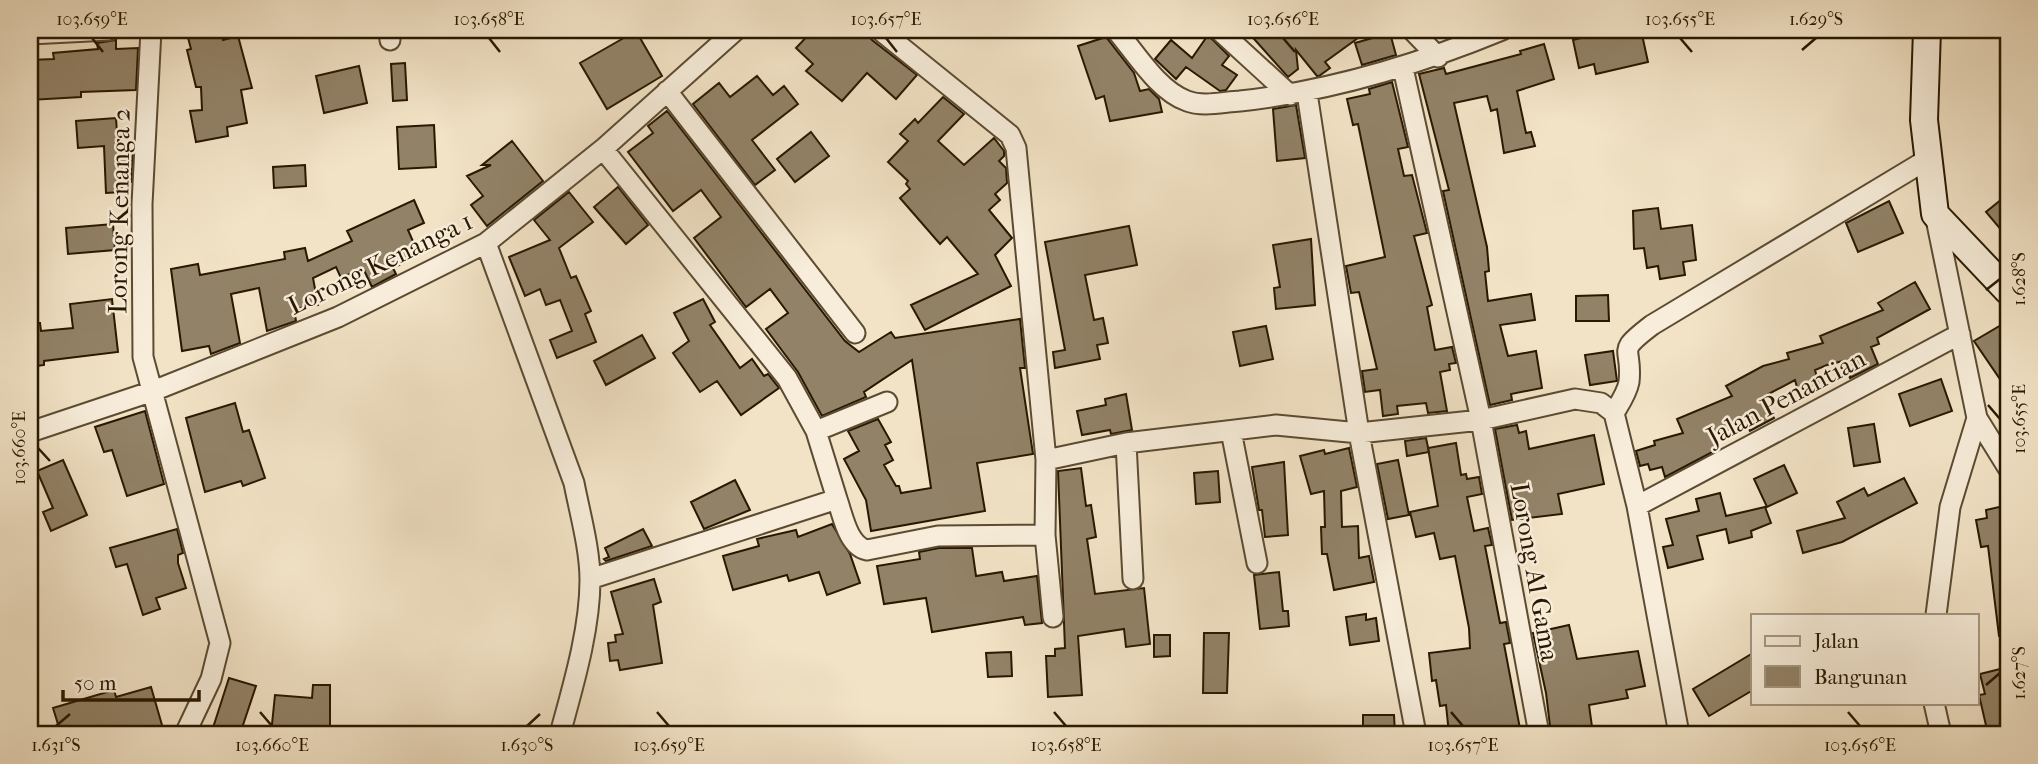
<svg xmlns="http://www.w3.org/2000/svg" width="2038" height="764" viewBox="0 0 2038 764" font-family="'IM FELL French Canon',serif">
<style>
.building{fill:#928267;stroke:#291800;stroke-width:2}
.lines{fill:none;stroke-linecap:round;stroke-linejoin:round}
.street-casing{stroke:#5b4b32;stroke-width:23}
.secondary-casing{stroke:#291800;stroke-width:30}
.street{stroke:#f7edda;stroke-width:19}
.secondary{stroke:#f7edda;stroke-width:26}
.ticks{fill:none;stroke:#291800;stroke-width:2.5}
.labels{text-anchor:middle;stroke-width:5;stroke-linejoin:round;paint-order:stroke}
.street-label{font-size:26px;fill:#291800;stroke:#f7edda}
.neatline{fill:none;stroke:#291800;stroke-width:2.5}
.ticks-label{font-size:18px;text-anchor:middle;fill:#291800}
</style>
<rect width="100%" height="100%" fill="#f2e3c6"/>
<filter id="stains"><feTurbulence type="fractalNoise" baseFrequency=".00286" numOctaves="4"/><feColorMatrix values="0 0 0 0 .2 0 0 0 0 .09 0 0 0 0 .02 0 0 0 .5 -.17"/></filter>
<radialGradient id="worn" r=".72"><stop offset=".6" stop-color="#630" stop-opacity="0"/><stop offset="1" stop-color="#630" stop-opacity=".3"/></radialGradient>
<path class="building" d="M186 30H220L223 40 238 36 252 88 241 90 247 123 227 127 228 136 196 142 190 111 202 110 201 87H196L187 50 191 49Z
M813 30H865L872 40 917 75 896 99 867 73 842 101 806 71 813 64 796 48Z
M1246 30H1369L1325 62 1330 68 1319 76H1317L1296 50 1298 69 1288 77Z
M1588 30H1641L1648 62 1596 74 1594 64 1579 68 1573 40 1589 36Z
M636 31 662 76 607 109 580 63Z
M1390 33 1396 55 1362 65 1355 43Z
M1208 35 1229 56 1222 65 1237 75 1226 90 1220 91 1186 67 1176 79 1155 59 1171 40 1192 58Z
M1106 37 1134 73 1140 91 1149 89 1159 99 1162 112 1110 121 1104 96 1096 99 1078 46Z
M116 40V49L138 48 136 90 81 92V97L30 100V60L54 59 53 53 98 49 97 43Z
M1544 44 1554 79 1517 91 1526 133 1531 132 1535 146 1504 153 1497 109 1491 111 1487 96 1454 103 1487 247 1489 271 1485 272 1488 301 1531 294 1535 320 1500 325 1508 356 1536 351 1542 388 1511 394 1512 400 1490 405 1443 191 1449 190 1419 74 1444 68 1446 74 1521 54 1520 51Z
M405 63 407 100 393 101 391 64Z
M359 66 367 103 324 113 316 76Z
M757 76 773 95 784 86 798 104 752 140 775 170 755 185 693 104 719 83 730 97Z
M1392 82 1408 147 1398 149 1404 176 1412 175 1427 233 1414 236 1432 305 1427 307 1435 350 1452 347 1456 363 1449 364 1450 370 1440 372 1447 411 1428 413 1426 403 1397 406 1398 414 1383 416 1380 390 1365 392 1362 371 1377 369 1359 292 1351 293 1346 266 1385 257 1358 124 1353 125 1347 99 1370 94 1369 89Z
M943 97 964 114 938 141 964 165 994 138 1004 151V156L999 161 1006 168 1007 183 995 194 1000 200 989 210 1012 238 995 255 1011 286 925 330 911 305 978 274 947 237 940 244 900 198 910 189 906 184 908 181 888 162 908 141 900 134 915 119 918 123Z
M1296 105 1305 158 1277 161 1273 109Z
M667 111 845 341 859 352 891 332 895 338 1020 319 1025 368H1020L1033 454 977 463 985 511 871 531 866 500 844 459 859 451 848 431 878 419 891 442 885 445 893 460 884 465 896 486H899L901 493 931 488 912 360 864 392 866 397 822 416 798 372 766 329 788 313 770 289 746 307 694 238 721 217 701 190 673 211 628 152 653 133 648 126Z
M116 118 118 148H133L131 182H122V192L106 193 104 146 78 148 76 121Z
M434 125 436 167 399 169 397 127Z
M811 132 829 156 795 182 777 159Z
M512 141 543 181 487 226 471 205 483 196 467 176 491 165H482Z
M305 165 306 186 274 188 273 167Z
M618 187 648 225 626 244 594 207Z
M569 192 593 222 559 248 571 278 576 276 591 311 585 314 596 342 557 358 550 340 572 331 560 300 546 305 540 289 525 296 509 257 550 240 534 220Z
M2008 194V238L1986 212Z
M414 200 424 223 408 230 419 255 393 268 396 274 372 287 363 268 341 278 336 267 313 278 318 305 294 309 296 321 267 331 259 288 231 294 240 343 211 354 209 346 182 351 171 269 198 264 200 275 285 259 284 252 305 248 308 261 352 241 347 231Z
M1889 201 1903 233 1858 252 1846 223Z
M1658 208 1661 229 1692 225 1696 260 1683 262 1685 275 1660 279 1658 266 1647 268 1644 248 1634 249 1633 211Z
M113 224 115 250 68 254 66 228Z
M1129 226 1137 265 1085 275 1094 320 1103 318 1108 343 1097 345 1100 359 1055 368 1053 352 1065 350 1045 242Z
M1311 239 1315 305 1276 309 1274 288 1280 287 1273 245Z
M1915 282 1930 309 1877 338 1879 344 1871 347 1878 364 1850 378 1843 361 1827 365 1815 370 1820 389 1799 395 1795 380 1763 397 1774 418 1750 431 1746 423 1714 435 1720 448 1665 477 1662 467 1650 470 1648 464 1640 466 1636 451 1655 445 1654 441 1683 433 1677 419 1732 396 1726 386 1763 366 1789 359 1787 353 1823 343 1820 336 1883 310 1878 303Z
M1608 295 1609 321H1576V296Z
M112 299 118 352 44 361V365L30 367V323H40L41 331 73 328 70 304Z
M703 299 715 322 710 325 740 368 752 359 764 376 768 374 779 388 741 415 717 381 700 392 673 353 689 341 674 313Z
M2008 321V391L1974 341Z
M1266 326 1273 359 1240 366 1233 332Z
M642 335 655 358 606 385 594 361Z
M1613 351 1617 381 1590 385 1585 355Z
M1941 379 1952 411 1910 426 1899 394Z
M1126 394 1132 430 1111 434 1110 430 1082 435 1077 411 1106 405 1105 399Z
M235 403 243 432 249 430 265 478 243 486 241 481 205 492 186 418Z
M145 411 164 484 127 496 112 450 104 452 95 427Z
M1874 424 1880 462 1854 466 1848 428Z
M1517 425 1519 433 1526 431 1529 449 1594 435 1604 484 1558 494 1562 514 1512 520 1495 429Z
M1426 438 1429 452 1407 456 1405 441Z
M1456 443 1461 475 1466 474 1467 479 1479 477 1482 494 1467 497 1474 531 1488 528 1492 545 1485 546 1500 623 1506 622 1510 643 1504 644 1521 734H1449L1446 705 1440 706 1436 680 1432 681 1429 653 1470 648 1469 628 1455 556 1440 559 1434 533 1416 537 1410 512 1438 506 1428 448Z
M1349 448 1357 487 1341 491 1342 527 1358 526 1359 558 1369 556 1374 582 1334 590 1327 554H1322L1321 527H1325L1324 491 1311 494 1300 456 1324 450 1325 454Z
M63 460 87 515 51 531 43 512 53 508 37 471Z
M1398 460 1409 515 1388 519 1377 464Z
M1284 462 1288 535 1265 537 1262 510H1259L1252 467Z
M1784 465 1797 493 1767 507 1754 479Z
M1081 468 1086 506 1091 505 1096 537 1087 539 1095 594 1144 588 1150 644 1126 647 1124 629 1078 636 1082 695 1048 697 1046 656H1055V649L1065 648 1058 471Z
M1218 471 1220 502 1196 504 1194 473Z
M1904 478 1917 503 1842 542 1803 553 1797 531 1845 518 1837 502 1864 488 1868 496Z
M735 480 750 510 704 529 691 502Z
M1720 493 1726 516 1765 507 1771 523 1751 531 1752 537 1729 543 1726 529 1697 536 1703 559 1668 568 1663 547 1673 545 1666 519 1699 511 1696 499Z
M2008 505V635L1999 636 1988 546 1981 547 1976 520 1987 518 1986 510Z
M832 524 850 554 860 583 827 595 819 572 789 581 787 575 733 590 723 556 759 546 757 539 796 530 798 537Z
M177 529 183 553 178 555V563L186 588 156 598 160 609 143 615 127 564 116 567 110 548Z
M643 529 652 546 606 561 604 559 609 557 605 548Z
M939 548H972L976 576 1002 572 1004 581 1037 576 1042 623 1025 625 1023 617 932 632 926 598 884 604 877 566 920 559 919 552Z
M1279 572 1283 611H1288L1289 626 1260 629 1254 575Z
M654 579 661 602 653 605 662 663 620 670 618 660 610 661 608 643 616 642 615 635 623 634 611 592Z
M1366 614V620L1376 618 1379 641 1350 645 1346 617Z
M1569 625 1577 659 1638 651 1645 686 1626 690 1628 698 1589 705 1593 734H1551L1546 693 1533 633Z
M1204 633H1229L1227 693H1203Z
M1154 635H1170V656L1154 657Z
M1011 652 1012 676 988 677 986 653Z
M1753 653V690L1709 716 1693 689Z
M2008 667V734H1988L1979 695 1985 694 1980 674Z
M229 678 256 686 240 734H211Z
M313 685H330V734H271L275 695 312 698Z
M151 687 164 732 61 734 53 708 114 690 116 697Z
M1363 715H1394L1395 734H1363Z"/>
<g class="lines">
<defs>
<path id="street" d="M151 30 142 204 143 357 220 643 211 679 185 734
M389 30 390 40
M880 30 1010 135 1016 148 1046 460 1045 535 1053 617
M1116 30C1135 52 1158 91 1187 101 1203 107 1223 102 1240 101 1332 91 1417 65 1502 30
M1219 30 1290 95
M1412 30 1438 57
M30 34 109 30
M1403 68 1481 420 1539 734
M667 91 855 333
M1307 93 1359 433 1416 734
M1935 214 1977 418 2008 468
M486 243 574 483C580 514 590 549 590 580 590 630 573 686 560 734
M1614 413C1620 403 1627 393 1629 382 1633 345 1614 354 1652 325L1928 159
M816 431 887 402
M1231 431 1257 563
M30 432 153 391 338 317 486 243 603 149 736 30
M1126 443 1133 579
M1046 460 1126 443 1276 425 1359 433 1481 420 1575 399 1601 403 1614 413 1637 506 1679 734
M837 499C843 516 848 546 867 550L938 536 1045 535
M1637 506 1960 334
M590 579 837 499 816 431 787 378 603 149
M1936 615 1950 507 1977 418
M1934 703 1941 734"/>
<path id="secondary" d="M1927 30 1924 120 1935 214 2008 291"/>
</defs>
<use href="#street" class="street-casing"/>
<use href="#secondary" class="secondary-casing"/>
<use href="#street" class="street"/>
<use href="#secondary" class="secondary"/>
</g>
<path class="ticks" d="M92 38 103 52M489 38 500 52M886 38 897 52M1283 38 1295 52M1680 38 1692 52M1802 50 1816 38M1986 290 2000 279M1988 405 2000 419M38 448 50 461M1986 685 2000 673M260 712 272 726M657 712 669 726M1054 712 1066 726M1451 712 1463 726M1848 712 1860 726M56 726 70 714M527 726 540 714"/>
<g class="labels">
<g class="street-label">
<text transform="translate(119 211) rotate(-89)" y="9">Lorong Kenanga 2</text>
<text transform="translate(380 263) rotate(-26)" y="9">Lorong Kenanga 1</text>
<text transform="translate(1786 397) rotate(-28)" y="9">Jalan Penantian</text>
<text transform="translate(1535 572) rotate(80)" y="9">Lorong Al Gama</text>
</g>
</g>
<rect width="2038" height="764" fill="none" stroke="#f2e3c6" stroke-width="77"/>
<rect x="1751" y="614" width="228" height="91" fill="#f7edda" stroke="#a59883" stroke-width="2"/>
<rect x="1765" y="636" width="35" height="10" fill="#f7edda" stroke="#a59883" stroke-width="2"/>
<text x="1814" y="648" font-size="21" fill="#291800">Jalan</text>
<rect x="1765" y="666" width="35" height="21" fill="#928267" stroke="#a59883" stroke-width="2"/>
<text x="1814" y="684" font-size="21" fill="#291800">Bangunan</text>
<path d="M63 690v10h136v-10" fill="none" stroke="#291800" stroke-width="3.5"/>
<text x="74" y="690" font-size="21" fill="#291800" stroke="#f7edda" stroke-width="5" paint-order="stroke">50 m</text>
<rect x="38" y="38" width="1962" height="688" class="neatline"/>
<g class="ticks-label">
<text x="92" y="25">103.659°E</text>
<text x="489" y="25">103.658°E</text>
<text x="886" y="25">103.657°E</text>
<text x="1283" y="25">103.656°E</text>
<text x="1680" y="25">103.655°E</text>
<text x="1816" y="25">1.629°S</text>
<text transform="translate(2019 279) rotate(-90)" y="6">1.628°S</text>
<text transform="translate(2019 419) rotate(-90)" y="6">103.655°E</text>
<text transform="translate(19 448) rotate(-90)" y="6">103.660°E</text>
<text transform="translate(2019 673) rotate(-90)" y="6">1.627°S</text>
<text x="56" y="751">1.631°S</text>
<text x="272" y="751">103.660°E</text>
<text x="527" y="751">1.630°S</text>
<text x="669" y="751">103.659°E</text>
<text x="1066" y="751">103.658°E</text>
<text x="1463" y="751">103.657°E</text>
<text x="1860" y="751">103.656°E</text>
</g>
<rect width="100%" height="100%" filter="url(#stains)"/>
<rect width="100%" height="100%" fill="url(#worn)"/>
</svg>
